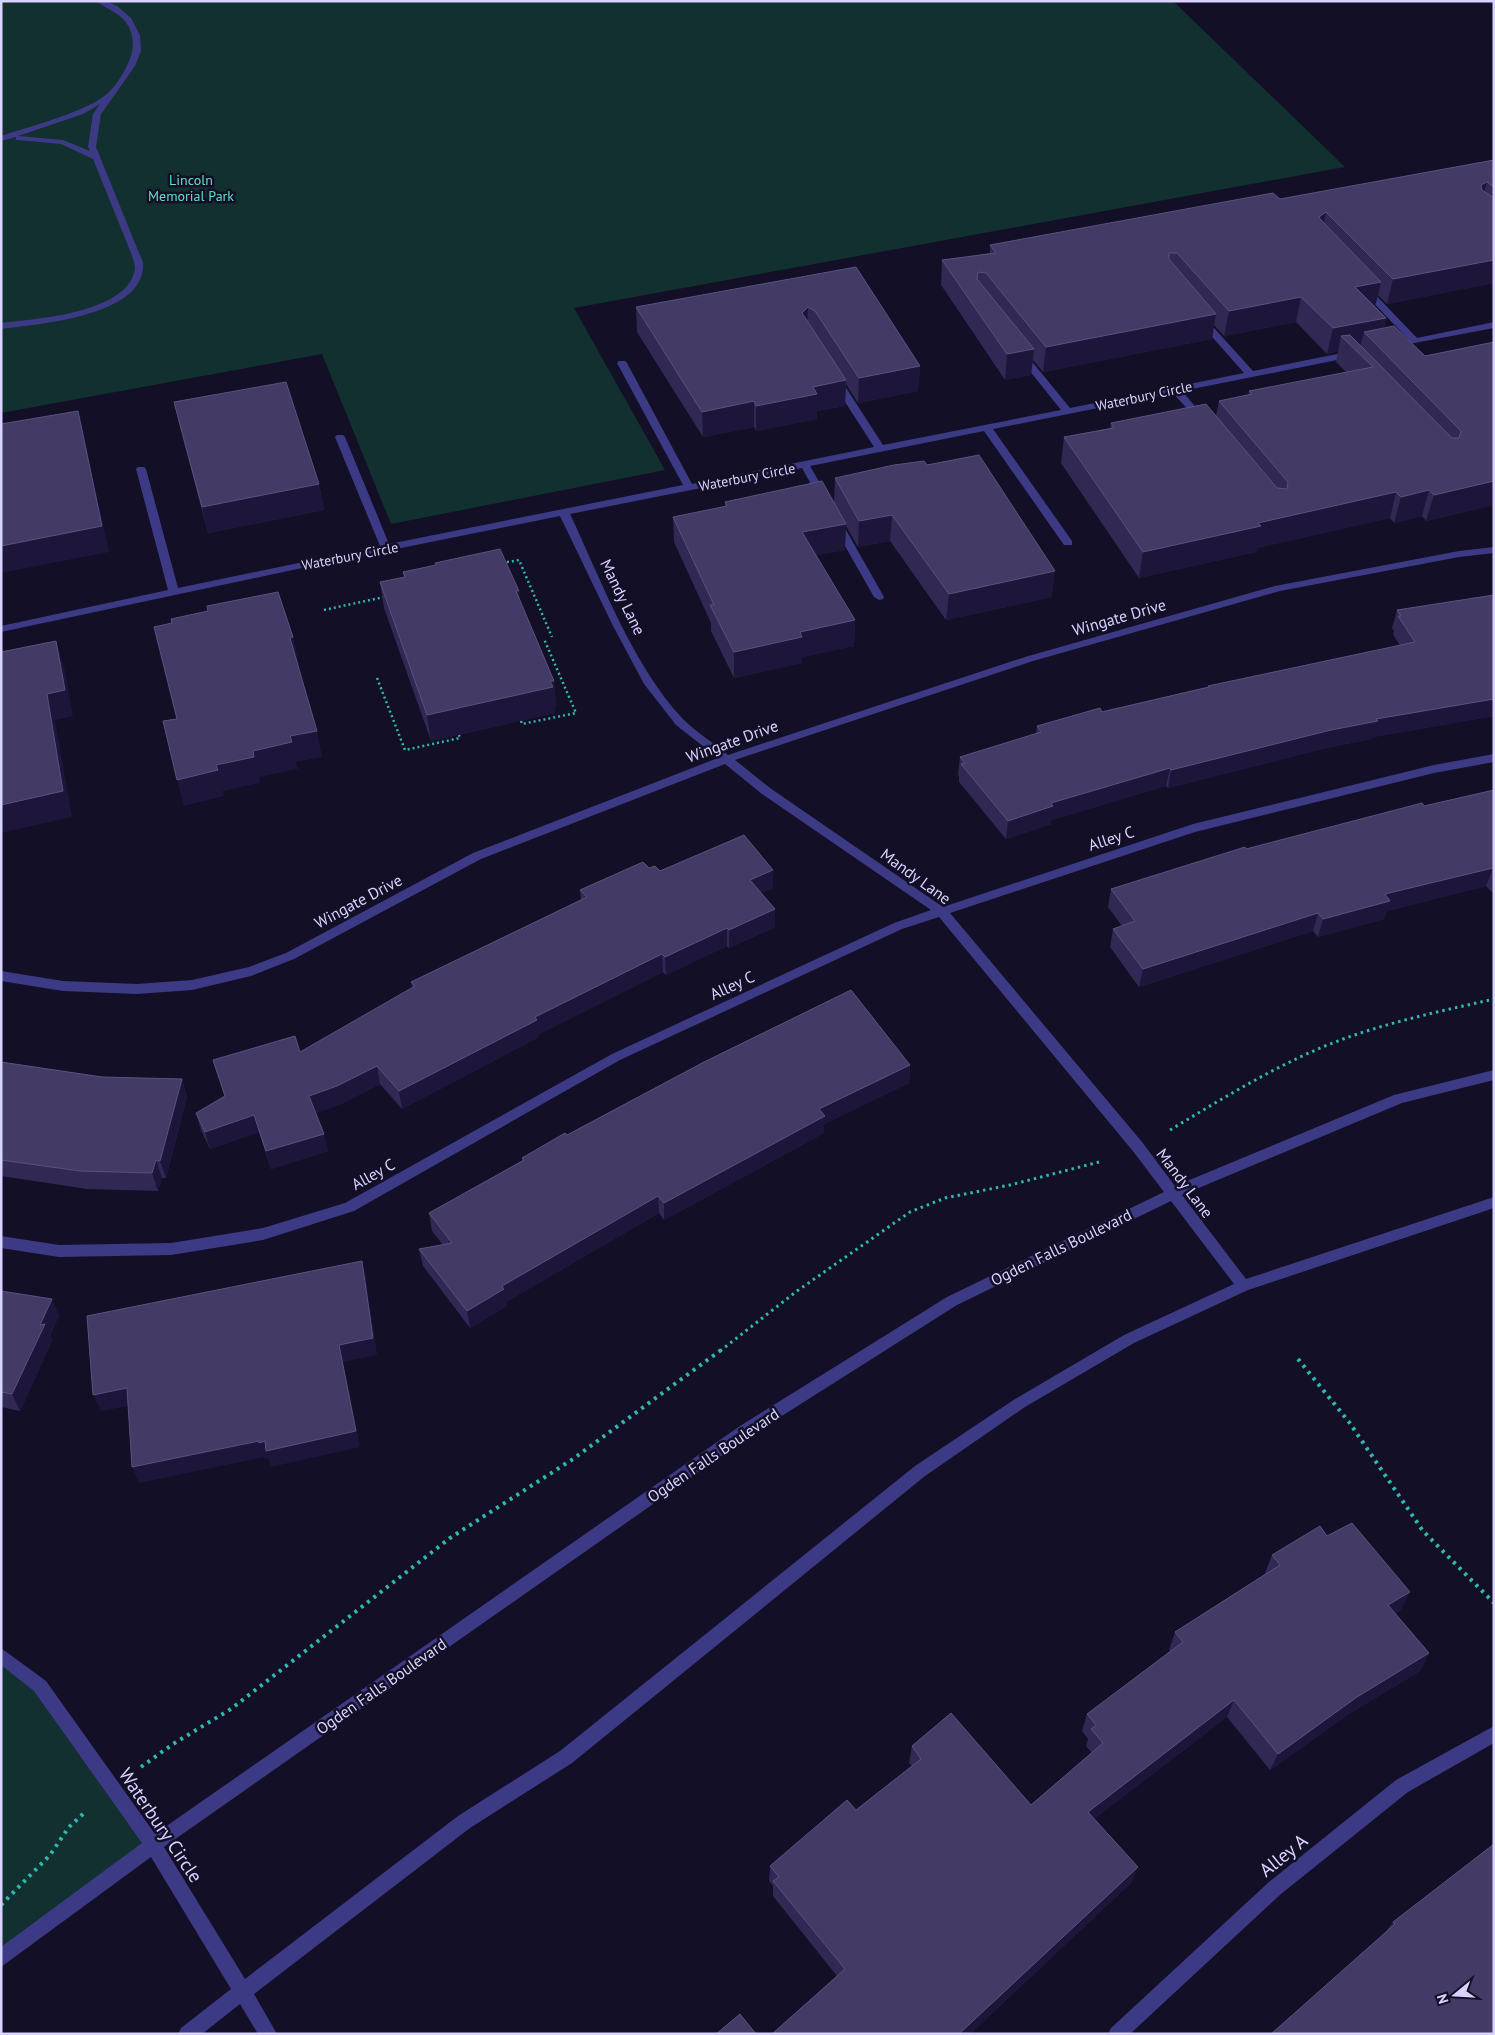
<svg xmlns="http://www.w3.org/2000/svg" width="1495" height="2035" viewBox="0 0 1495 2035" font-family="'PT Sans',sans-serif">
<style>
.green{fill:#12302f}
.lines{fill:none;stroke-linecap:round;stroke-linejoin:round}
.path-far2{stroke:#2fb8b0;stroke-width:2.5;stroke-dasharray:2 3;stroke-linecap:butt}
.path-far1{stroke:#2fb8b0;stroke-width:3;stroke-dasharray:2.5 4;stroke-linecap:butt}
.path{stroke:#2fb8b0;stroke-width:4;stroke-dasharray:3 5;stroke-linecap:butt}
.minor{fill:#3d3a85;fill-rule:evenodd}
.wall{fill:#312854}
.shaded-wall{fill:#1d163a}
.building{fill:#433a66;stroke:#5a527e}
.labels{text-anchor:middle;stroke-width:5;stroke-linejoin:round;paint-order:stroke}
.far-park-label{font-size:14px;fill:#5fe0c0;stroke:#130f26}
.far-street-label{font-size:14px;fill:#d9d4ff;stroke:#130f26}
.street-label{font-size:16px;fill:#d9d4ff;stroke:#130f26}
.near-street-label{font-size:19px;fill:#d9d4ff;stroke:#130f26}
</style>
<rect width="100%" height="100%" fill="#130f26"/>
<path class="green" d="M1 1H1173L1345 167 574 308 665 470 391 524 322 354 1 413Z
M1 1655 40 1686 153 1845 1 1958Z"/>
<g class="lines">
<path class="path-far2" d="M502 563 519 560 552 637
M324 610 384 597
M377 678 405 750 460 738 459 735
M521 721 522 724 576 713 544 639"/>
<path class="path-far1" d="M1170 1130C1220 1100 1270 1069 1325 1046 1379 1024 1437 1012 1494 999
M720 1351 797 1291 910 1212 945 1198 1010 1185 1103 1161"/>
<path class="path" d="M1298 1359 1349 1422 1423 1531 1494 1603
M141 1767 173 1744 231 1709 450 1538 573 1459 721 1350
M1 1905 50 1855 69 1827 84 1813"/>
<path class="minor" d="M96 1H106L117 6 131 18 140 35 141 51 135 66 101 114 96 147 139 253C141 257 144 263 143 268 139 317 38 324 1 329V323C35 319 130 313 135 268 135 263 132 257 131 253L93 159 61 144 19 140H16V137L1 141V136C30 126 87 112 108 93 116 86 125 71 129 61 135 47 134 33 125 21 117 12 105 8 96 1ZM100 104 93 114 88 147 90 151 63 140 18 136 83 114Z
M1362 287H1368L1417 338 1494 322V328L1393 347V343L1409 340 1362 291Z
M1202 317 1205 318 1253 371 1352 351 1357 354 1352 357 1182 391 1205 418 1200 421 1197 420 1173 393 993 429 1072 541V545H1064L984 431 810 466 828 497 823 500 818 497 802 468 570 514C601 580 633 666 683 719 696 732 714 743 728 755L1025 657 1275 586 1459 551 1494 547V553L1459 557 1280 591 1033 661 735 760 770 788 943 907 1193 824 1434 765 1494 754V762L1434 773 1195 832 950 913 1142 1142 1175 1186 1394 1095 1494 1070V1080L1402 1103 1182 1195 1246 1279 1494 1197V1208L1248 1290 1134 1343 1025 1407 925 1476 572 1763 470 1828 254 1994 277 2034H258L240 2004 202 2034H178L181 2028 231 1989 151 1857 1 1967V1947L142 1843 34 1691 1 1665V1648L46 1681 155 1834 740 1426 947 1297 1164 1192 1132 1150 939 917 902 929 620 1060 354 1211 263 1240 171 1255 59 1257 1 1248V1236L59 1245 171 1243 263 1228 345 1203 612 1054 894 923 931 910 762 794 725 764 481 859 294 959 251 976 192 990 137 994 63 991 1 981V971L63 981 137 984 192 980 249 967 286 953 473 853 718 758 676 725 644 684 612 624 560 516 307 567 1 632V626L168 590 136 469 138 467H144L146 469 178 588 380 546 335 437 337 435H343L345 437 389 544 683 485 617 363 619 361H625L627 363 692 484 874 447 831 380 836 377 841 380 883 445 1061 410 1017 355 1022 352 1025 353 1070 408 1244 373 1199 322V318ZM1171 1201 1234 1284 1124 1335 1015 1399 915 1466 560 1751 458 1816 245 1979 164 1847 750 1436 957 1305Z
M837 520 842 523 884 597 883 599 879 600 874 597 832 523Z
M1494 1726V1743L1408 1792 1281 1894 1130 2034H1108L1111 2028 1269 1882 1396 1780Z"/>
</g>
<path class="wall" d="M1494 160V283L1387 304 1378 295 1375 306 1386 318 1384 328 1425 356 1494 342V505L1426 521 1422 516 1394 523 1390 518 1257 548 1256 552 1139 578 1061 463 1064 437 1110 428 1111 423 1216 416 1219 401 1248 395 1249 391 1346 372 1336 362 1338 351 1327 354 1296 322 1224 336 1214 325 1212 339 1043 372 1033 360 1031 375 1005 380 941 285 942 260 990 253V245L1280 199Z
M856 267 920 366 918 391 858 403 846 384 845 406 817 411V419L756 431 754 427 703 437 637 332 636 307Z
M174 402 319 484 324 510 208 533 180 427Z
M927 465 1052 597 946 620 890 541 858 547 846 526 845 550 816 555 855 620 854 646 802 657V663L734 678 711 631V623L674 542 673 517 725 507V502H834L835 478Z
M435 563 519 591 520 602 554 681 556 707H554L555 713 431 741 384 608 380 582 404 577 403 572 436 565Z
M1494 595V716L1373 737 1372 739 1326 748 1168 788 1166 786 1051 820V824L1006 839 959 782V776L958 775 960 757 1036 734 1037 726 1208 687V686L1400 646 1393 634 1394 631 1392 628 1397 610Z
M1494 790V894L1486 886 1387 911 1384 919 1318 937 1313 931 1139 987 1110 947 1113 929 1122 926 1108 907 1111 889 1246 849 1424 806Z
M649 868 660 871 773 888 761 893 775 927 729 948 727 946 666 975 663 972 539 1034V1037L402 1109 380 1084 341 1104 316 1113 328 1151 271 1169 259 1132 210 1149 201 1130 196 1113 225 1096 213 1060 300 1052 412 988 411 982 581 900 580 890Z
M1 1062 102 1077 182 1079 187 1097 166 1178H162L158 1191 87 1189 1 1176Z
M910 1065 909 1083 824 1124V1133L664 1220 659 1213 506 1302 507 1306 470 1328 423 1266 419 1249 443 1245 432 1231 429 1213 522 1161V1158L567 1135Z
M1 1291 59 1315 50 1336 52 1341 20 1411 1 1407Z
M1327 1536 1401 1610 1395 1614 1429 1653 1420 1671 1349 1714 1270 1770 1227 1717 1094 1819 1132 1882 970 2034H772L837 1976 773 1896V1886L769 1881 770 1866 856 1810 912 1766 909 1763 912 1746 1031 1805 1092 1753 1086 1746 1088 1739 1082 1731 1087 1714 1170 1651 1169 1650 1175 1632 1265 1574V1573L1272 1555Z
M1494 1842V2034L1385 1933 1393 1922 1491 1846Z"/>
<path class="shaded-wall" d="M1487 182 1480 207 1481 185Z
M1326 212 1321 237 1319 217Z
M1494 260V283L1387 304 1393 279Z
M1381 282 1375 307 1355 287Z
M1301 297 1296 322 1224 336 1229 311Z
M808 307 807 332 802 313Z
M1216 314 1212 339 1043 372 1046 347Z
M1386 318 1380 343 1364 332 1360 347 1341 336 1338 351 1327 354 1333 328Z
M1034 349 1031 375 1005 380 1007 354Z
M920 366 918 391 858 403 859 378Z
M846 380 845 406 817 411V419L756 431V406L813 387Z
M754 401V427L703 437 702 412Z
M78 411 84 436 109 552 1 573V546Z
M1494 481V505L1426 521 1434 495Z
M319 484 324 510 208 533 202 507Z
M1429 490 1422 516 1394 523 1401 497Z
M1396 492 1390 518 1257 548 1256 552 1139 578 1143 552 1258 523Z
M892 515 890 541 858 547 859 521Z
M846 524 845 550 802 558V532Z
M1055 571 1052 597 946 620 949 594Z
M516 591H519L522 617Z
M855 620 854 646 802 657V663L734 678V652L800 632Z
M293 637 299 664H296L290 638Z
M56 641 64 667 73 716 55 720 72 817 1 833V805L47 694Z
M554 681 556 707H554L555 713 431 741 427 715Z
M1494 699V716L1373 737 1372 739 1326 748 1168 788 1171 770 1376 719Z
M317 731 322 757 296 762 298 769 259 777 260 783 223 791 216 765 290 736Z
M1170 768 1166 786 1051 820V824L1006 839 1008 821 1051 803Z
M218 770 224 796 184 806 177 780Z
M1493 868 1486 886 1387 911 1384 919 1318 937 1323 919 1385 894Z
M773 870V888L750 898V880Z
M775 909V927L729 948V930Z
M1318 913 1313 931 1139 987 1143 969Z
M727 928V946L666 975 665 957Z
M662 954 663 972 539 1034V1037L402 1109 399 1091 535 1017Z
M910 1065 909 1083 824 1124V1133L664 1220V1203L819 1109Z
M377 1066 380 1084 341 1104 314 1114 309 1096Z
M182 1079 187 1097 166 1178 160 1161Z
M254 1115 259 1132 210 1149 205 1132Z
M324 1134 328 1151 271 1169 266 1151Z
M156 1160 162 1178 158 1191 152 1173Z
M658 1196 659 1213 506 1302 507 1306 470 1328 467 1311 502 1286Z
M362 1261 366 1278 377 1355 343 1362 360 1447 271 1467 268 1458 265 1459 264 1457 139 1483 132 1467 339 1345Z
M52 1299 59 1315 50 1336 52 1341 20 1411 12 1394 40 1325Z
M127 1388 134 1405 101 1411 93 1395Z
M1410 1592 1401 1610 1379 1623 1388 1605Z
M1429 1653 1420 1671 1349 1714 1270 1770 1278 1754 1357 1697Z
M1234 1700 1227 1717 1083 1828 1088 1812Z
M1138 1867 1132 1882 970 2034H959Z"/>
<path class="building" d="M1494 160V187L1487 182 1481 185 1482 190 1494 198V260L1393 279 1326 212 1319 217 1321 220 1381 282 1355 287 1386 318 1333 328 1301 297 1229 311 1177 253H1169V259L1216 314 1046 347 986 273 978 272 977 279 1034 349 1007 354 942 260 996 253 990 245 1273 193 1280 199Z
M856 267 920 366 859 378 815 311 808 307 802 313 846 380 813 387 817 394 756 406 754 401 702 412 636 307Z
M1394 326 1425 356 1494 342V481L1434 495 1429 490 1401 497 1396 492 1258 523 1261 526 1143 552 1064 437 1114 428 1111 423 1206 404 1277 488 1287 489 1288 482 1219 401 1252 394 1249 391 1373 367 1341 336 1350 335 1452 438H1459L1461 431 1364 332Z
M286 382 319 484 202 507 174 402Z
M78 411 102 526 1 546V424Z
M979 455 1055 571 949 594 892 515 859 521 835 478 894 465 924 461 927 465Z
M822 481 846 524 802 532 855 620 800 632 802 637 734 652 710 605H714L673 517 727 506 725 502Z
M500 549 519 591H516L554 681H550L553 687 427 715 380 582 405 577 403 572 436 565 435 563Z
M278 592 293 637 290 638 317 731 290 736 292 742 253 751 254 757 216 765 218 770 177 780 163 721 177 719 154 627 172 623 171 619 208 611 207 606Z
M1494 595V699L1376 719 1378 721 1331 730 1171 770 1170 768 1051 803 1053 806 1008 821 961 764 965 763 960 757 1041 732 1037 726 1100 708 1102 712 1209 687 1208 686 1415 642 1398 616H1401L1397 610Z
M56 641 65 690 47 694 63 791 1 805V652Z
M1494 790V868H1493L1385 894 1390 901 1323 919 1318 913 1143 969 1113 929 1135 921 1111 889 1245 847 1246 849 1422 803 1424 806Z
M744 835 773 870 750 880 775 909 729 930 727 928 665 957 662 954 535 1017 537 1020 399 1091 377 1066 337 1086 309 1096 324 1134 266 1151 254 1115 205 1132 196 1113 225 1096 213 1060 295 1036 300 1052 415 986 411 982 587 897 580 890 643 862 649 868 655 866 660 871Z
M851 990 910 1065 819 1109 825 1116 664 1203 658 1196 502 1286 504 1289 467 1311 419 1249 452 1243 429 1213 524 1160 522 1158 565 1133 567 1135 704 1062Z
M1 1062 102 1077 182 1079 160 1161 156 1160 152 1173 80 1171 1 1160Z
M362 1261 373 1338 339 1345 356 1431 266 1451 265 1441 259 1443V1441L132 1467 127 1388 93 1395 87 1316Z
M1 1291 52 1299 40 1325 45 1324 12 1394 1 1392Z
M1352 1523 1410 1592 1388 1605 1429 1653 1357 1697 1278 1754 1234 1700 1088 1812 1138 1867 959 2034H772L845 1969 773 1881 779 1877 770 1866 847 1800 856 1810 921 1759 912 1746 951 1713 1031 1805 1103 1743 1091 1729 1096 1725 1087 1714 1183 1642 1175 1632 1280 1565 1272 1555 1320 1526 1327 1536Z
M1494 1844V2034H1271L1395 1924 1393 1922Z
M740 2014 756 2034H716Z"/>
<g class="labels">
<g class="far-park-label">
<text x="191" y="185">Lincoln<tspan x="191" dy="16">Memorial Park</tspan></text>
</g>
<g class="far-street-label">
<text transform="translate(1144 396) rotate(-12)" y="5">Waterbury Circle</text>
<text transform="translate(747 477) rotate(-11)" y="5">Waterbury Circle</text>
<text transform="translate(350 556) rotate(-11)" y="5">Waterbury Circle</text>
</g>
<g class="street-label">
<text transform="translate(623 597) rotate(64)" y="6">Mandy Lane</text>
<text transform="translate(1119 617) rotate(-16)" y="6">Wingate Drive</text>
<text transform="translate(732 741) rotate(-20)" y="6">Wingate Drive</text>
<text transform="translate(1111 838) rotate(-18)" y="6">Alley C</text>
<text transform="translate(916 876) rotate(36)" y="6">Mandy Lane</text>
<text transform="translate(358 901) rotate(-28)" y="6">Wingate Drive</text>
<text transform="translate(732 985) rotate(-25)" y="6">Alley C</text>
<text transform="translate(373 1174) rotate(-29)" y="6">Alley C</text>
<text transform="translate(1185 1183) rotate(53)" y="6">Mandy Lane</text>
<text transform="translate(1061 1247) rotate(-26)" y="6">Ogden Falls Boulevard</text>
<text transform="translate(713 1455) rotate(-34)" y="6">Ogden Falls Boulevard</text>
<text transform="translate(381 1686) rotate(-35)" y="6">Ogden Falls Boulevard</text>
</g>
<g class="near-street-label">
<text transform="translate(161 1825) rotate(56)" y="7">Waterbury Circle</text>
<text transform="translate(1283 1855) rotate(-39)" y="7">Alley A</text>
</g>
</g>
<rect width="1495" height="2035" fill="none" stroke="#d9d4ff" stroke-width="5"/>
<g transform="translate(1455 1995) rotate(252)" stroke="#130f26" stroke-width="4" paint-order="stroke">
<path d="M0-4L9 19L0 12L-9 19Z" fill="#d9d4ff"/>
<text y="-8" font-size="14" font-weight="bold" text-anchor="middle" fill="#d9d4ff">N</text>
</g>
</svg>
